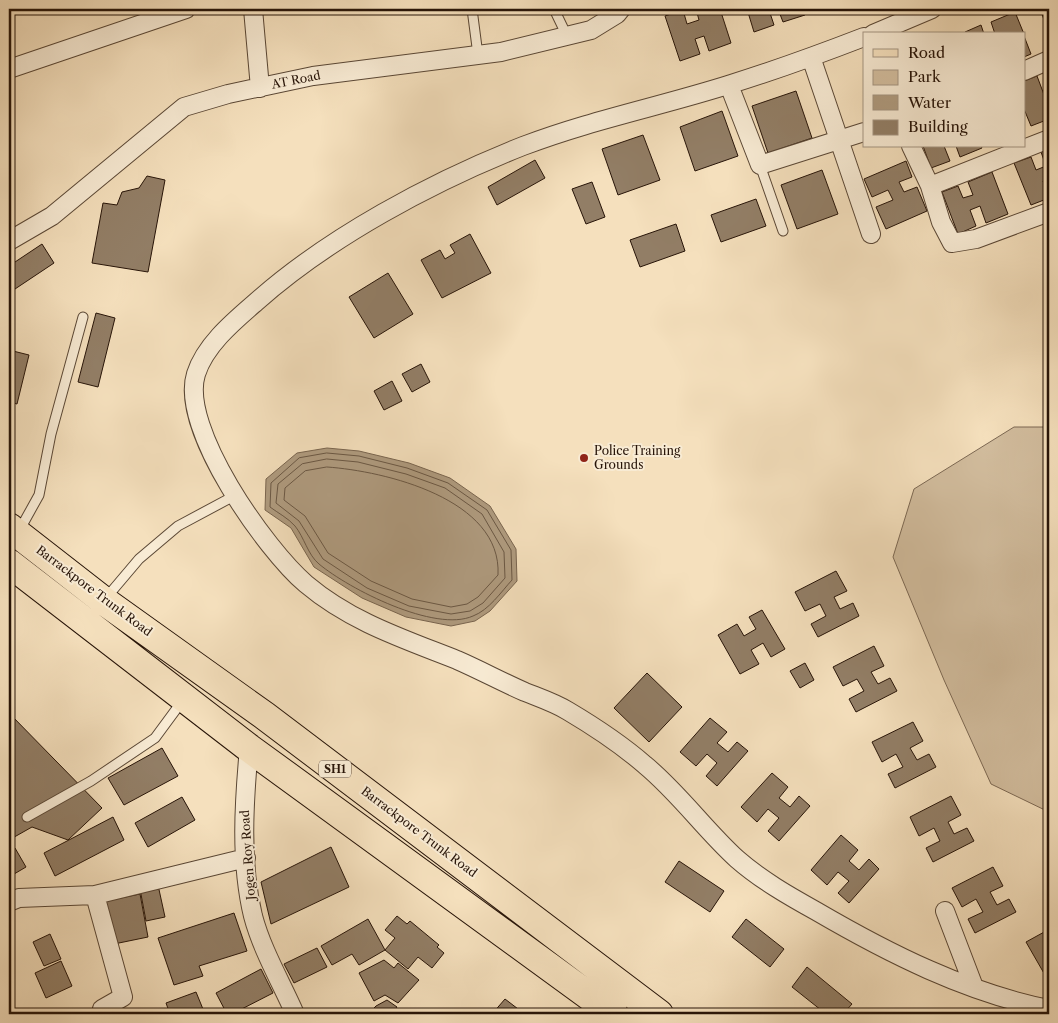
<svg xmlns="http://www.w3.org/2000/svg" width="1058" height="1023" viewBox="0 0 1058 1023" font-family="'Libre Caslon Text',serif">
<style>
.green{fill:#d2bd9e;stroke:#7c6853}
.water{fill:#af9b7f;stroke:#79654f}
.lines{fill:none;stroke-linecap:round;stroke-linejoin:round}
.shore{stroke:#6b5844;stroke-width:1}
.building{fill:#927e66;stroke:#271408}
.lane-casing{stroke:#5a4735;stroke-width:11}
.street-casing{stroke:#5a4735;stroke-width:20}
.primary-casing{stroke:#271408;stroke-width:30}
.lane{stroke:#f8ebd4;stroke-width:9}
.street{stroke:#f8ebd4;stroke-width:18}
.primary{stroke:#f5e0bd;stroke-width:28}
.poi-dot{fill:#8f2418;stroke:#f8ebd4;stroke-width:2}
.labels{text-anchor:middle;stroke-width:4;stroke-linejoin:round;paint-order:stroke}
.shield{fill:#f8ebd4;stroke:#665445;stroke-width:1}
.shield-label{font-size:11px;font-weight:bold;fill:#271408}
.street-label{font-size:12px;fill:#271408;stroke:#f8ebd4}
.poi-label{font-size:12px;fill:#271408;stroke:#f8ebd4;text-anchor:start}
</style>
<rect width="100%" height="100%" fill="#f5e0bd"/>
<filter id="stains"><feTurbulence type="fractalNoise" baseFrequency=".004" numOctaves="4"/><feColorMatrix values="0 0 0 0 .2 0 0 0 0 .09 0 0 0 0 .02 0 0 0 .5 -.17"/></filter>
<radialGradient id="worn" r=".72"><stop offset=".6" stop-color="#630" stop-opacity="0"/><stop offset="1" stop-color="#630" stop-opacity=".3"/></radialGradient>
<path class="green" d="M1014 427H1049V812L991 784 944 680 893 557 914 489Z"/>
<path class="water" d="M327 448 359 451 409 463 450 478 490 506 516 549 517 581 490 611 475 621 451 626 406 617 362 598 314 567 291 528 265 510 266 479 297 453Z"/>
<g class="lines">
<path class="shore" d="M327 453 359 456 407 468 448 483 487 510 511 550 512 580C501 592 489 610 473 616 435 633 349 589 319 564 308 555 304 537 295 526 288 518 278 513 270 507L271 483 299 458Z
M327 459 358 462 406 474 445 488 482 514 504 552 505 578 483 603 470 611 451 614 409 606 367 588 323 559 299 521 276 503 278 484 302 464Z
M327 467C385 471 502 499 498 575L478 597 467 604 451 607 412 599 371 581 328 553 305 516 284 500 285 488 305 471Z"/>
</g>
<path class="building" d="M696 9H720L731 43 709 51 704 36 695 39 700 54 680 61 665 16 683 10 687 24 699 20Z
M747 9H771L769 10 774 25 754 32Z
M778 9H803L805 15 783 22Z
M1040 9H1049V33Z
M1015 12 1024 34H995L991 22Z
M981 25 984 34H965V32Z
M1024 36 1031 54 1024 57Z
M1037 76 1049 108V119L1031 126 1024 109V81Z
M796 91 812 138 768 153 752 106Z
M722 111 738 156 695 171 680 127Z
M643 135 660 180 618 195 602 149Z
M923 146H944L950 161 931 168Z
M956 146H981L982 148 960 157Z
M1049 149V178L1043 181 1049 198 1031 205 1014 163 1031 157 1036 170 1046 166 1041 152Z
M535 160 545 178 497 205 488 187Z
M906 161 912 177 899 182 904 192 917 187 927 211 886 229 876 207 893 200 888 190 872 197 864 179Z
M822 170 838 214 797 229 781 185Z
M992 172 1008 214 986 223 980 206 970 210 976 226 958 234 942 192 958 186 963 198 973 195 968 182Z
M147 176 165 180 148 272 92 263 103 203 117 205 122 192 139 188Z
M592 182 605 217 586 224 572 189Z
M756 199 766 226 721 242 711 215Z
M676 224 685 251 640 267 630 240Z
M470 234 491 273 442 298 421 260 440 250 445 259 455 253 450 245Z
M42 244 54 263 9 293V266Z
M388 273 413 314 374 338 349 297Z
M96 313 115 318 98 387 78 382Z
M9 350 29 355 17 404 9 402Z
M421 364 430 382 412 392 402 374Z
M392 381 402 401 384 410 374 391Z
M836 571 847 591 834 597 840 609 853 603 859 616 818 637 811 624 826 616 820 604 805 611 795 592Z
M762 610 785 649 771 657 763 643 751 650 759 664 740 674 718 635 737 624 744 636 756 629 749 617Z
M874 646 884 666 871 672 878 684 890 678 897 691 856 712 849 699 864 691 857 679 843 686 833 667Z
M805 663 814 680 800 688 790 671Z
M647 673 682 707 649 742 614 708Z
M9 713 102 808 68 840 32 827 9 840Z
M710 718 727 732 717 743 728 752 737 742 748 751 717 786 706 776 717 763 707 754 696 766 680 752Z
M913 722 923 741 910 748 917 760 929 754 936 767 895 788 888 774 903 767 896 754 882 762 872 742Z
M162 748 178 776 124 805 108 778Z
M772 773 788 787 779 798 790 807 799 796 810 806 779 841 768 831 779 818 768 809 757 822 741 807Z
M951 796 961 815 948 822 954 834 967 828 974 841 933 862 926 848 940 841 934 828 919 836 910 817Z
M182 797 195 820 148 847 135 823Z
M113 817 124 840 55 876 44 853Z
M841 835 858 850 849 861 859 870 869 859 879 869 849 903 838 893 849 881 838 872 827 885 811 870Z
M331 847 349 887 271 924 261 882Z
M15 848 26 867 9 877V851Z
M679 861 724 891 710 912 665 882Z
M993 867 1003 886 990 892 997 905 1009 899 1016 912 975 933 968 919 983 912 976 899 962 907 952 888Z
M158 885 165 917 146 921 140 889Z
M140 894 148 937 114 944 106 901Z
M234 913 247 951 199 966 203 976 174 985 158 938Z
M397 916 407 924 410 921 439 945 437 947 444 953 432 968 418 957 408 969 385 950 395 938 385 930Z
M368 919 385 950 359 965 352 954 332 965 321 946Z
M746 919 784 949 770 967 732 937Z
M1046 931 1049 938V982L1026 942Z
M50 934 61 959 44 966 33 942Z
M317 948 327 967 294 983 284 964Z
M384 960 394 968 398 963 419 980 398 1003 385 995 374 1001 359 973Z
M61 961 72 986 46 998 35 973Z
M807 967 852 1004 843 1014H826L792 987Z
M261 969 273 993 232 1014H227L216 993Z
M196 992 205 1014H170L166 1003Z
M505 999 522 1012 520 1014H492Z
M387 1000 397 1007 392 1014H368L376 1006Z"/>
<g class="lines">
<defs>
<path id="lane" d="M472 9 478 55
M554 9 567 36
M760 165 783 231
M19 531 39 495 51 434 83 317
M106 598 139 559 178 526 234 496
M27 817 91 781 155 738 183 700"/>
<path id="street" d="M253 9 260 88
M873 34 932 9
M864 37C820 54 776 70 731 84 662 106 591 120 523 146 432 182 329 237 256 302 234 321 205 345 196 374 179 428 266 550 306 584 351 622 404 639 457 660 480 670 502 682 525 692 540 698 555 703 568 711 595 727 622 745 645 765 679 793 705 830 737 859 761 880 789 896 816 911 888 953 967 993 1049 1009
M811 57 871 234
M9 69 186 9
M1024 71 1049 60
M729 85 760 165 864 132
M911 146 930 186 941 222 952 243 976 239 1049 212
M930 186 1049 139
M9 241 52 216 184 107 228 94 313 76 501 52 591 30 617 14 621 9
M249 748C244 802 240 862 253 916 262 950 281 982 295 1014
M95 895 123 997 102 1009 105 1014
M9 902 19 898 95 895 246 858
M945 911 974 987"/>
<path id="primary" d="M9 527 104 601 265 716 659 1014
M9 563 249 748 614 1014"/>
</defs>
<use href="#lane" class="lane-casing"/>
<use href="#street" class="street-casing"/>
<use href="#primary" class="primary-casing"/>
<use href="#lane" class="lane"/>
<use href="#street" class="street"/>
<use href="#primary" class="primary"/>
</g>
<circle class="poi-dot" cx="584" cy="458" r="5"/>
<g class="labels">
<rect class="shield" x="319" y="760.5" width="32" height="17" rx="4"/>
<g class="shield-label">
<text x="335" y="773">SH1</text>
</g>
<g class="street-label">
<text transform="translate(296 80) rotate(-11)" y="4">AT Road</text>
<text transform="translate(94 591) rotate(37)" y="4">Barrackpore Trunk Road</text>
<text transform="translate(419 832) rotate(37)" y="4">Barrackpore Trunk Road</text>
<text transform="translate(248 855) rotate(-94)" y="4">Jogen Roy Road</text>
</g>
<g class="poi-label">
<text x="594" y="455">Police Training<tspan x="594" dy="14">Grounds</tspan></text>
</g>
</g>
<rect width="1058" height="1023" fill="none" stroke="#f5e0bd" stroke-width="30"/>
<rect x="10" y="10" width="1038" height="1003" fill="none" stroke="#271408" stroke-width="2.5"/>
<rect x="15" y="15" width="1028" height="993" fill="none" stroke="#271408"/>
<rect x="863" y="32" width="162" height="115" fill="#f8ebd4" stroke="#a49582"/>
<rect x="873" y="49" width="25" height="8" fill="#f5e0bd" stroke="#a49582"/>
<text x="908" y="58" font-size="15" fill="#271408">Road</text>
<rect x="873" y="70" width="25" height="15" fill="#d2bd9e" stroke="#a49582"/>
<text x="908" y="82" font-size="15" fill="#271408">Park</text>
<rect x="873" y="95" width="25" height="15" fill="#af9b7f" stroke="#a49582"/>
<text x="908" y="108" font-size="15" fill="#271408">Water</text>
<rect x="873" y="120" width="25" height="15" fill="#927e66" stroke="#a49582"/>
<text x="908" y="132" font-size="15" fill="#271408">Building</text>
<rect width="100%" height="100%" filter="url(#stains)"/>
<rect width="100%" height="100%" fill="url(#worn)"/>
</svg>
